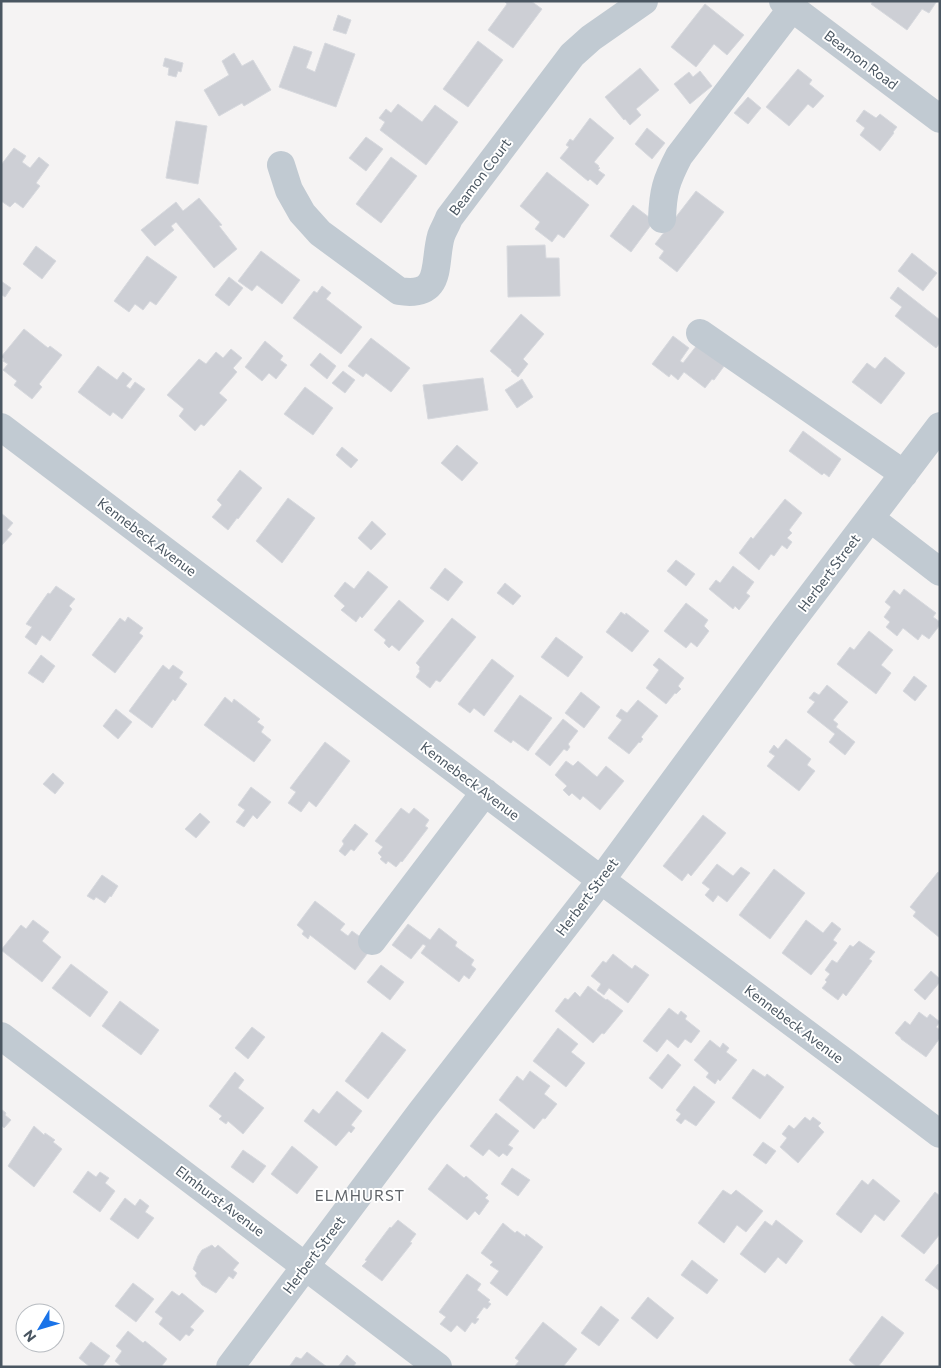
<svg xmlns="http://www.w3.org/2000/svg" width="941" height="1368" viewBox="0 0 941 1368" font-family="Commissioner,sans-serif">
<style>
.building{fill:#cdcfd5;stroke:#d7d9de}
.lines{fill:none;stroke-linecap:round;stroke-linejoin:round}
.minor{stroke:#c1cad2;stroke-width:28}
.labels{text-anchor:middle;stroke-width:4;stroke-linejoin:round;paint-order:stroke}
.street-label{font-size:14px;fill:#4a5661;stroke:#fff}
.neighbourhood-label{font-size:15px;letter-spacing:1px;fill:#5f6368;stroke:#fff}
</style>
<rect width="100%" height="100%" fill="#f5f3f3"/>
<path class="building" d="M504 1H531L542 9 513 48 488 30 507 4Z
M873 1H937L929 13 922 9 907 30 871 4Z
M705 4 744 35 727 55 714 44 696 67 671 47Z
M338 15 351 20 346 34 333 30Z
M478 41 503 60 468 107 443 89Z
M325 43 355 54 336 107 279 87 294 46 312 52 306 68 315 72Z
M234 53 242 66 253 60 271 90 244 106 242 103 219 116 204 90 229 75 222 61Z
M165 58 183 63 181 72 178 71 176 77 168 75 169 68 163 66Z
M640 68 659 90 636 109 641 115 630 125 625 119 624 120 605 97Z
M798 69 812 80 809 84 824 96 813 108 808 104 789 126 766 107Z
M700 71 712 86 690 104 674 84 689 72 693 77Z
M748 97 761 108 748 124 734 113Z
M398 104 422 122 435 105 458 122 426 165 380 130 385 122 379 118 386 109 391 113Z
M864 110 876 118 880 114 897 127 893 132 894 133 880 151 860 135 865 128 856 121Z
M590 118 614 138 594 162 599 166 598 167 600 168 598 170 605 175 597 185 590 179 588 181 560 158 569 147 566 145 570 139 573 141Z
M176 121 207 126 198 184 166 178Z
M647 128 665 143 652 159 635 144Z
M366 137 383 149 366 171 349 158Z
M14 148 26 156 22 162 30 168 39 157 49 165 36 183 40 186 23 208 15 202 10 207 1 201V165Z
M391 157 417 176 381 223 356 204Z
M547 172 589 205 564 238 558 234 552 242 535 229 540 222 520 206Z
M696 191 724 212 677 272 659 258 664 251 655 244Z
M199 198 222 225 219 226 237 249 214 268 176 222 171 226 174 230 155 246 141 230 176 202 183 211Z
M633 205 654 221 631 252 610 236Z
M545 245 546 258H559L560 296 508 297 507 246Z
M36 246 56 261 42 279 23 264Z
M261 251 300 280 282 304 257 285 252 291 238 281Z
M912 253 937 273 923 291 898 271Z
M147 256 177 277 156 305 150 301 143 310 135 304 129 312 114 301Z
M229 277 243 288 229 306 215 295Z
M1 281 11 288 5 297 2 295 1 296Z
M322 286 331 293 326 299 362 327 341 354 293 318 314 291 317 293Z
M898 287 940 320V343L936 348 895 316 902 307 890 298Z
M521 314 544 334 523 359 528 364 518 377 511 371 512 370 490 351Z
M24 329 48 348 50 346 62 355 39 384 42 387 32 399 14 385 17 381 3 370 8 364 3 361 4 359 1 357Z
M673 336 689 348 680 361 683 363 701 340 727 362 714 380 712 379 705 388 684 372 678 380 671 374 669 377 652 364Z
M371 338 410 368 391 392 366 373 363 377 348 366Z
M265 341 283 356 280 360 287 365 276 379 269 373 262 381 245 367Z
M231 349 242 358 233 368 237 372 219 393 227 400 204 426 201 424 195 431 179 416 184 409 167 395 199 359 206 364 216 352 223 358Z
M320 353 336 366 327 379 310 365Z
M885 357 905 373 881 404 852 382 867 363 875 369Z
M98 366 117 380 123 372 132 379 126 386 130 389 135 382 145 389 122 419 113 412 110 416 78 392Z
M343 371 355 380 345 393 332 383Z
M483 378 488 410 428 419 423 385Z
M522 379 533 397 517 408 505 390Z
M305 387 333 408 313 435 284 414Z
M803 431 841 459 829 477 824 473 822 475 789 451Z
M457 445 478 463 462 481 441 463Z
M342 447 358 460 351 468 336 455Z
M240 470 262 488 238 519 237 518 228 530 212 517 222 505 217 500Z
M288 498 315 518 282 563 256 541Z
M785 499 802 513 789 530 792 533 787 538 792 542 787 549 782 545 774 556 771 554 759 570 739 553 751 537 753 539Z
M1 513 13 523 7 530 12 534 1 546Z
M372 521 386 534 371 550 358 538Z
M676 560 695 574 686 586 667 571Z
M733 566 754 582 746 593 750 596 739 610 735 606 733 609 709 589 716 580 720 583Z
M445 568 463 582 448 601 430 588Z
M368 571 388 587 362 618 360 616 356 622 341 610 345 606 334 596 345 582 354 589Z
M505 583 521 596 513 605 497 593Z
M56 586 75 599 69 606 72 609 50 641 42 635 36 645 25 637 32 627 26 624 48 593 50 594Z
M904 589 936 613 933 617 940 622V625L929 639 922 634 918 640 903 628 897 636 886 627 890 622 884 617 891 607 885 602 894 590 900 595Z
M399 600 424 621 399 651 392 645 389 648 384 643 386 640 374 630Z
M686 603 708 620 704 626 709 631 697 647 691 642 686 648 664 631Z
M621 612 625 615 626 613 649 631 632 652 606 632Z
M128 617 143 628 139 633 143 636 115 673 92 655 120 618 125 622Z
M452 618 476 637 440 682 436 680 430 688 416 677 420 671 419 669 420 667 416 663Z
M869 631 893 650 881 665 891 673 876 694 837 664 850 647 854 650Z
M556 637 583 657 568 677 541 657Z
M41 655 55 666 43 683 28 673Z
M659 658 684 678 678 686 681 689 676 694 675 693 666 704 646 688 659 670 653 665Z
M492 659 514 676 484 716 474 708 470 713 458 704Z
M163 665 169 670 173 665 183 672 179 678 187 684 175 701 173 699 152 728 129 711Z
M914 676 927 686 915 701 903 691Z
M827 685 848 702 833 720 838 724 836 727 855 742 845 755 829 742 835 734 807 712 815 702 809 698 814 692 819 695Z
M581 692 600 707 584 728 565 713Z
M520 695 552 718 528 751 513 740 511 743 494 731Z
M225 697 232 703 234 699 260 719 257 722 264 727 261 732 271 740 254 762 204 725Z
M638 700 658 716 641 737 643 739 640 743 639 742 629 754 608 738 622 720 616 716 621 709 627 713Z
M116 709 132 722 118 739 103 726Z
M563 719 578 731 568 744 570 747 567 751 564 749 550 766 535 754Z
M786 739 811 759 807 765 815 771 799 791 767 766 775 756 769 752 774 745 778 749Z
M325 742 350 761 316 807 309 801 301 812 288 803 296 792 290 788Z
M566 761 573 766 578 761 597 777 606 766 624 781 600 810 583 796 580 800 572 793 569 796 563 790 567 786 555 775Z
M53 773 64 783 55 794 43 784Z
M251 787 271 802 257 819 253 815 244 827 236 822 245 810 238 805Z
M401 808 409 814 414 808 429 820 425 826 428 828 402 862 401 861 396 867 388 861 386 864 380 859 382 857 378 853 383 847 375 841Z
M200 813 210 822 196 838 185 829Z
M703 815 726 833 691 876 688 873 682 881 663 866Z
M355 824 368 834 354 851 351 849 345 856 339 851 344 844 342 841Z
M717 864 733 876 741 867 750 873 727 902 718 895 713 902 705 895 710 889 702 883Z
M774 869 805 893 770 939 739 915Z
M938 872 940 873V938L913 916 916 912 910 907Z
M102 875 118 886 111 897 110 896 105 903 96 897 94 900 87 896Z
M315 901 345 924 340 930 348 936 352 931 373 946 355 970 310 935 308 939 302 934 304 931 297 925Z
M33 920 49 932 42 941 61 957 42 982 1 950 21 925 26 929Z
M806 920 823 933 832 922 841 929 833 940 837 943 811 975 782 953Z
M408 924 430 940 439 928 457 942 455 946 474 960 471 965 476 969 469 979 464 975 459 982 421 953 426 946 423 944 411 959 392 945Z
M859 941 875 952 869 959 872 961 846 996 843 993 838 1000 822 988 827 982 825 980 830 974 825 970 832 960 837 963 850 945 853 947Z
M613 954 632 969 635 965 649 975 628 1003 609 988 604 995 597 990 601 984 591 976 603 961 606 963Z
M71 964 108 992 90 1017 52 988Z
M381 965 404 982 390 1000 367 982Z
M931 971 940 979V982L925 1000 914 990Z
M588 986 606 1000 607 999 623 1011 604 1034 602 1033 593 1043 555 1011 565 998 568 1000 575 992 580 997Z
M120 1001 159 1030 141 1055 102 1026Z
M669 1008 678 1015 681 1011 687 1016 685 1019 700 1031 691 1043 685 1039 678 1048 667 1039 657 1052 643 1041Z
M919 1012 927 1018 930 1014 940 1022 936 1027 940 1030V1038L926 1057 901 1039V1038L895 1033 905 1021 910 1025Z
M252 1027 265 1037 248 1059 235 1048Z
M558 1028 578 1044 571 1052 585 1063 566 1087 533 1061Z
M382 1032 406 1050 368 1099 345 1081Z
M710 1040 720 1048 723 1043 729 1048 726 1052 737 1060 720 1081 718 1079 715 1084 706 1077 709 1073 694 1060Z
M668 1054 681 1065 662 1089 649 1078Z
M753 1069 765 1077 767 1074 784 1087 760 1119 732 1098Z
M530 1071 550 1086 544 1094 557 1104 545 1119 543 1118 534 1129 499 1100 517 1076 523 1081Z
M235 1072 244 1080 238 1088 264 1108 243 1134 228 1121 226 1124 219 1119 222 1116 209 1106Z
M694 1086 715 1102 696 1126 685 1119 681 1124 676 1120 681 1114 676 1110Z
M337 1091 362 1111 351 1125 355 1128 351 1133 349 1131 336 1146 304 1121 313 1109 319 1114Z
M1 1109 6 1113 5 1115 11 1120 4 1128 1 1125Z
M496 1113 519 1131 508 1145 513 1148 507 1156 503 1153 499 1157 489 1149 483 1156 470 1146Z
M805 1117 810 1121 813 1117 821 1123 818 1126 824 1132 798 1163 780 1147 787 1138 782 1134 789 1125 794 1129Z
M34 1126 44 1135 45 1133 55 1140 53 1142 62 1149 34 1187 8 1166Z
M763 1142 776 1151 766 1164 753 1155Z
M292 1146 318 1167 297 1194 271 1174Z
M243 1150 266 1166 253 1183 231 1167Z
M447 1164 464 1178 466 1176 488 1195 485 1198 489 1201 479 1215 475 1211 467 1220 428 1189Z
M512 1168 530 1180 518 1196 501 1184Z
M88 1171 96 1177 100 1172 109 1178 105 1183 115 1191 100 1212 73 1192Z
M873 1179 900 1201 884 1221 875 1214 861 1233 836 1214 862 1180 868 1185Z
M723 1190 731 1195 736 1190 763 1211 746 1232 737 1225 724 1243 698 1223Z
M935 1192 940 1196V1234L924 1254 901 1236Z
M125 1198 135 1206 140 1199 149 1206 145 1212 154 1218 138 1239 110 1219Z
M398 1220 416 1234 410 1242 412 1243 382 1281 362 1266 367 1261 365 1260 390 1227 391 1228Z
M776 1220 803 1241 786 1264 778 1257 765 1273 740 1254 765 1221 772 1226Z
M503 1223 515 1233 517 1231 525 1237 526 1234 543 1247 507 1296 490 1283 499 1271 490 1265 493 1262 481 1253Z
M212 1245 215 1248 218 1245 239 1263 233 1270 237 1273 233 1279 229 1276 216 1293 202 1285 195 1276 197 1273 193 1269 198 1256 202 1250Z
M692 1260 718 1280 707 1294 681 1275Z
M938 1264 940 1265V1291L925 1280Z
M467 1274 481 1284 477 1290 490 1300 488 1302 491 1304 487 1309 484 1307 476 1318 479 1319 475 1324 472 1322 465 1332 457 1325 451 1332 440 1324 446 1317 439 1312Z
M133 1283 154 1299 136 1322 115 1306Z
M172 1291 179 1296 182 1293 204 1311 190 1327 194 1330 189 1336 186 1334 180 1341 159 1324 163 1318 155 1312Z
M648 1297 674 1318 657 1339 631 1318Z
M601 1306 619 1320 599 1346 581 1333Z
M882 1316 904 1333 878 1367H857L849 1360Z
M543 1322 577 1349 563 1367H516L515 1366 519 1361 515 1358Z
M128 1331 143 1343 145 1341 167 1359 161 1367H122L115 1361 122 1351 116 1346Z
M91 1342 110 1356 102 1367H90L79 1358Z
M307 1352 327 1367H289L296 1357 301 1359Z
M347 1355 356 1363 353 1367H338Z"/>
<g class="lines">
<path class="minor" d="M783 1 940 119
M281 165 289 190 302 213 320 233 399 291C444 298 433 264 441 236 443 230 447 224 449 218L572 55 591 38 644 1
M662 219C663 191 666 181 679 156L792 8
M700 333 904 474
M1 427 601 880 846 1063 940 1134
M870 518 940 572
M372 941 485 792
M1 1036 438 1367
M230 1367 421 1112 601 880 785 630 940 426"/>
</g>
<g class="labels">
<g class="street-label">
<text transform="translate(861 60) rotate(37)" y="5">Beamon Road</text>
<text transform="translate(480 177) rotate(-53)" y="5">Beamon Court</text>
<text transform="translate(147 537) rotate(37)" y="5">Kennebeck Avenue</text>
<text transform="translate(829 573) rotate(-53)" y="5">Herbert Street</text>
<text transform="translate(470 781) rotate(37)" y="5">Kennebeck Avenue</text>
<text transform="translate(587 897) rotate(-53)" y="5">Herbert Street</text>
<text transform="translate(794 1024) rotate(37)" y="5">Kennebeck Avenue</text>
<text transform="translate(220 1201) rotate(37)" y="5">Elmhurst Avenue</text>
<text transform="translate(314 1255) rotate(-53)" y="5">Herbert Street</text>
</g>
<g class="neighbourhood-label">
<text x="360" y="1201">ELMHURST</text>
</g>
</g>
<rect width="941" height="1368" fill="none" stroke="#4a5661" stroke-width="5"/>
<g transform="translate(40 1328) rotate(232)"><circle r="24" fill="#ffffff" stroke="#b7bbc0"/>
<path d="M0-4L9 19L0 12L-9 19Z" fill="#1a73e8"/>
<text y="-8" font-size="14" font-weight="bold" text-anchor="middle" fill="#4a5661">N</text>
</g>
</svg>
